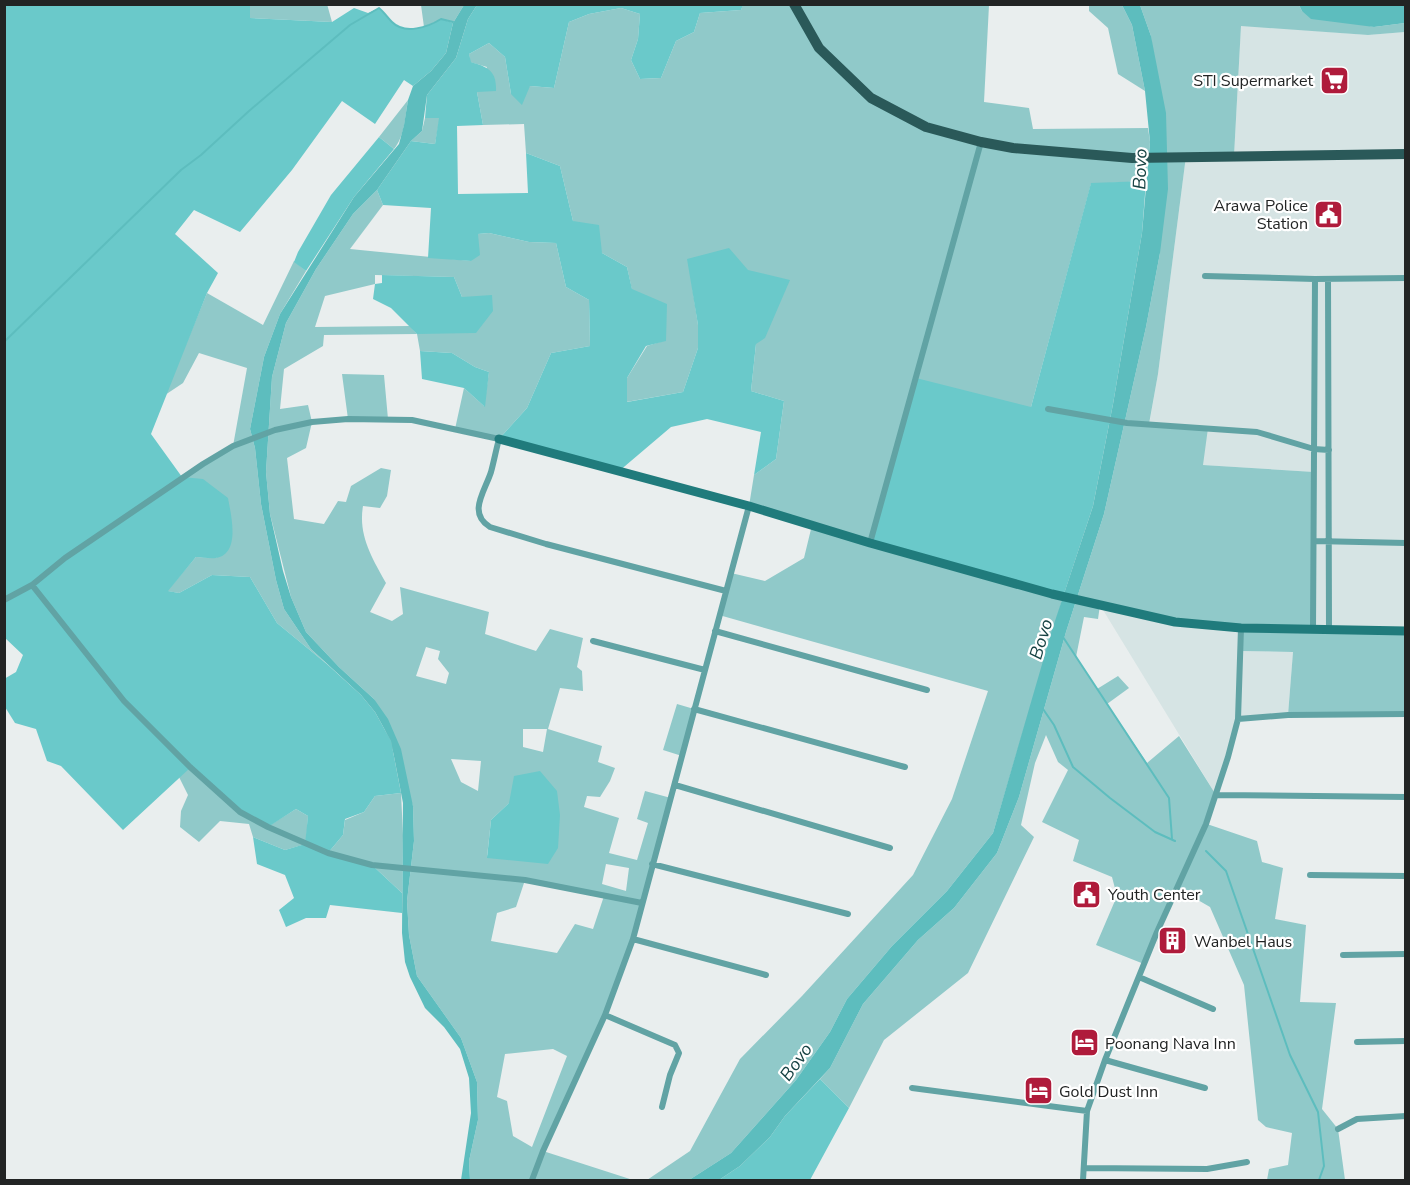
<svg xmlns="http://www.w3.org/2000/svg" width="1410" height="1185" viewBox="0 0 1410 1185" font-family="'Nunito Sans',sans-serif">
<style>
.built{fill:#d6e4e4}
.green{fill:#90c9c9;fill-rule:evenodd}
.forest{fill:#6ac9ca}
.water{fill:#5dbdbe}
.lines{fill:none;stroke-linecap:round;stroke-linejoin:round}
.stream{stroke:#5dbdbe;stroke-width:2}
.street{stroke:#61a3a4;stroke-width:6}
.secondary{stroke:#207b7c;stroke-width:9}
.primary{stroke:#2a5959;stroke-width:10}
.labels{text-anchor:middle;stroke-width:4.5;stroke-linejoin:round;paint-order:stroke}
.poi-label{font-size:16px;fill:#222424;stroke:#fff;text-anchor:start}
.water-label{font-size:18px;font-style:italic;fill:#174344;stroke:#fff}
</style>
<rect width="100%" height="100%" fill="#e9eeee"/>
<path class="built" d="M1241 25 1368 35 1405 32V631L1313 630 1314 472 1203 465 1149 425 1158 374 1186 156H1234Z
M1100 605 1241 628V651L1293 652 1288 715 1238 719 1216 795Z"/>
<path class="green" d="M327 4 332 22 249 18 250 5Z
M743 4 989 5 984 102 1029 108 1033 129 1148 128 1150 142 1146 181 1091 184 1031 407 1063 597 993 833 947 891 892 946 847 999 830 1032 796 1080 731 1153 689 1180H647L690 1151 740 1059 802 996 913 875 952 799 988 691 719 615 731 573 765 581 804 558 812 525 749 506 754 475 776 459 784 401 751 391 756 344 688 259 698 325V348L683 392 626 402 627 378 647 346 666 340 632 290 627 267 602 253 573 221 560 166 526 153 524 124 483 125 477 92 487 67 470 62 469 54 489 43 505 57 511 94 530 86 554 88 569 22 589 14 621 8 640 14 638 39 631 60 640 79 661 78 676 41 694 32 700 13 741 10Z
M421 5H464L453 23 441 19 424 27Z
M1089 5H1122L1132 25 1145 91 1118 74 1108 28 1089 11Z
M1140 5H1299L1302 11 1374 27 1405 23V32L1368 35 1241 26 1234 156H1186L1158 374 1149 424 1208 428 1203 465 1314 472 1313 630 1405 631V714L1288 715 1293 652 1241 651V628L1175 622 1100 605 1098 619 1084 617 1076 657 1097 689 1118 676 1129 688 1107 704 1147 763 1179 736 1216 795 1207 824 1257 841 1262 862 1283 868 1275 919 1306 925 1300 1002 1336 1003 1322 1109 1338 1129 1345 1180H1267L1269 1169 1288 1165 1292 1133 1266 1127 1258 1120 1244 985 1210 907 1177 888 1144 964 1096 945 1117 896 1112 877 1073 861 1079 840 1042 822 1068 770 1058 762 1046 735 1035 763 1021 825 1034 837 968 973 884 1040 849 1108 820 1079 830 1068 863 1004 918 940 954 908 997 853 1019 797 1066 632 1104 514 1146 327 1160 253 1151 36Z
M408 100C405 116 405 136 394 149L379 137Z
M440 117 435 144 411 141 422 131 425 118Z
M377 190 383 205 350 249 471 261 478 234 489 233 529 242 556 243 566 287 589 300 590 346 551 353 527 408 499 439 455 429 464 388 484 406 489 372 475 367 452 353 420 351 417 334 324 335 323 346 284 369 280 409 308 405 312 422 306 448 287 458 294 519 324 524 338 501 346 502 351 486 381 468 391 470 387 496 380 508 363 506C358 535 372 558 386 583L370 612 392 621 403 614 400 587 489 612 485 634 536 651 550 629 583 638 577 667 582 671 583 691 560 688 548 729 602 746 598 762 615 768 610 781 600 797 587 796 584 807 619 818 609 853 637 860 648 823 637 819 645 791 671 798 633 939 605 1016 543 1151 633 1180H470L469 1161 478 1120 477 1082 461 1038 417 976 409 935 407 901 414 841 413 806 374 699 339 667 306 632 291 597 270 514 266 472 272 377 286 323 316 269 353 214ZM375 275 454 277 462 297 417 334 410 326 315 327 325 296 375 284ZM426 647 440 651 438 659 449 673 446 684 416 676ZM523 729H547L543 752 523 747ZM451 759 481 761 478 791 461 782ZM509 803 487 857 491 820ZM606 864 629 868 626 891 602 884ZM525 880 604 896 593 929 575 924 557 953 491 941 497 913 516 907ZM553 1049 567 1056 532 1147 513 1136 507 1101 497 1097 505 1054Z
M294 261 306 271 280 314 264 357 250 429 255 448 261 504 276 580 284 609 311 649 328 665 277 623 250 577 212 575 179 593 167 591 196 557 217 558 182 477 233 446 247 368 199 353 183 383 165 395 207 293 263 325Z
M342 374 384 375 388 419H348Z
M677 704 694 709 682 756 663 750Z
M190 767 267 827 296 809 308 816 306 844 285 850 253 837 249 824 220 821 199 842 180 827 181 811 188 795 179 777Z
M401 793 403 835 402 893 372 865 328 853 343 835 345 820 364 812 375 796Z"/>
<path class="forest" d="M5 5H250V18L332 22 354 8 368 13 379 8C384 12 387 17 392 22 405 35 428 27 441 19L453 23 446 53 431 71 413 86 404 80 375 124 342 101 292 170 240 232 194 210 175 234 218 273 207 293 151 434 182 477 203 479 228 498C231 515 241 554 216 558 210 559 202 557 196 557L168 591 179 593 212 575 250 577 277 623 328 665 361 695 375 712 391 741 401 793 375 796 364 812 345 819 343 835 328 853 372 865 402 893V913L330 905 326 918H306L286 927 279 910 294 898 285 875 257 864 253 837 285 850 305 844 308 816 296 809 268 827 240 812 190 768 123 830 61 766 47 761 36 729 15 723 5 707 4 679 16 672 23 655 4 637Z
M477 5H743L741 10 700 13 694 32 676 41 661 78 640 79 631 60 638 39 640 14 621 8 589 14 569 22 554 88 530 86 522 105 511 94 505 57 489 43 469 54 471 62C488 67 497 71 496 91L477 92 483 125 457 126 458 194 528 193 526 153 560 166 573 221 599 225 602 253 627 267 632 289 667 304 666 341 646 346 627 378V402L683 392 698 348V325L687 259 729 248 748 270 790 280 765 338 756 344 751 391 784 401 776 459 754 475 761 432 707 419 671 427 618 472 499 439 527 408 551 353 590 346 589 300 566 287 556 243 529 242 489 233 478 234 480 255 471 261 428 258 431 208 383 205 377 190 411 141 435 144 439 118H425L427 95 456 58 468 19Z
M379 137 394 149 354 197 306 271 294 262 298 252 331 195Z
M1146 181 1142 233 1113 404 1093 506 1063 597 870 543 916 378 1031 407 1091 183Z
M382 275 454 277 462 297 492 295 493 311 476 333 417 334 391 308 373 299 375 284 382 283Z
M420 351 452 353 475 367 489 372 485 407 464 388 422 379Z
M540 771 557 791 560 815 558 848 548 864 487 858 491 820 509 803 514 776Z
M820 1079 849 1108 810 1180H719L740 1166 770 1137 785 1116Z"/>
<path class="water" d="M464 5H477L468 19 456 58 427 95 422 131 411 141 377 190 353 214 316 269 286 323 272 377 266 472 270 514 283 571 291 597 306 632 339 667 374 699 388 719 401 749 413 806 414 841 407 901 409 935 417 976 461 1038 477 1082 478 1120 469 1161 470 1180H461L471 1113 469 1078 460 1049 444 1027 425 1008 410 977 405 962 402 933 403 803 391 741 375 712 361 695 311 649 284 609 276 580 261 504 255 448 250 429 264 357 280 314 354 197 399 144 404 125 408 100 413 86 431 71 446 53 453 23Z
M1122 5H1140L1151 36 1166 113 1168 189 1160 253 1146 327 1104 514 1066 632 1019 797 997 853 954 908 918 940 863 1004 830 1068 785 1116 770 1137 740 1166 719 1180H689L731 1153 796 1080 830 1032 847 999 892 946 947 891 993 833 1052 630 1093 506 1113 404 1142 233 1150 142 1145 91 1132 25Z
M1299 5H1405V23L1374 27 1311 19 1302 11Z"/>
<g class="lines">
<path class="stream" d="M4 342 181 170 201 155 249 111 350 25 379 8C384 12 387 17 392 22 405 35 428 27 441 19L453 22
M1063 637 1169 798 1172 839
M1043 709 1054 725 1073 767 1110 798 1155 832 1175 841
M1206 851 1226 871 1290 1055 1318 1112 1324 1166 1319 1180"/>
<path class="street" d="M1205 276 1315 279 1406 278
M1328 279 1329 630
M1048 409 1127 423 1257 432 1314 449 1329 450
M1314 541 1406 543
M870 543 981 142
M32 585 124 701 190 767 240 812 268 827 328 853 372 865 525 880 642 903
M4 600 32 585 65 558 203 464 233 446 275 430 312 422 348 419 412 420 499 439C496 450 494 461 491 472 485 491 467 513 490 527L546 544 726 591
M1313 630 1315 279
M715 631 927 690
M593 641 705 670
M694 709 905 767
M1238 719 1288 715 1406 714
M675 785 890 848
M1216 795 1406 797
M652 864 848 914
M1310 875 1406 876
M633 939 766 975
M1343 955 1406 954
M1139 977 1213 1009
M605 1015 675 1045 679 1053 670 1075 662 1107
M1357 1042 1406 1041
M1105 1060 1205 1088
M912 1088 1087 1111
M1338 1129 1357 1119 1406 1116
M1084 1168 1207 1169 1247 1162
M532 1180 543 1151 605 1015 633 939 749 506
M1083 1180 1087 1111 1105 1060 1157 932 1206 824 1228 757 1238 719 1241 628"/>
<path class="secondary" d="M499 439 749 506 870 543 1052 594 1175 622 1241 628 1406 631"/>
<path class="primary" d="M794 4 819 48 871 98 926 127 981 142 1013 148 1132 158 1406 154"/>
</g>
<defs>
<symbol id="supermarket-square" viewBox="-11 -11 22 22"><rect x="-9" y="-9" width="18" height="18" rx="4" fill="#af1b3b" stroke="#fff"/><path d="M-6-5.5h2.5l.6 2H6L4.5 2H-2.5L-4.4-4H-6ZM-1.5 3.2a1.3 1.3 0 1 0 .1 0ZM3 3.2a1.3 1.3 0 1 0 .1 0Z" fill="#fff"/></symbol>
<symbol id="civic-square" viewBox="-11 -11 22 22"><rect x="-9" y="-9" width="18" height="18" rx="4" fill="#af1b3b" stroke="#fff"/><path d="M-.6-6.5H3V-4.5H.6V-3L4-1V1h2V6H-6V1h2V-1L-.6-3ZM-1.2 2.5V6h2.4V2.5Z" fill="#fff"/></symbol>
<symbol id="building-square" viewBox="-11 -11 22 22"><rect x="-9" y="-9" width="18" height="18" rx="4" fill="#af1b3b" stroke="#fff"/><path d="M-4-6H4V6H1V3H-1V6H-4ZM-2.5-4.3h1.7v1.8h-1.7ZM.8-4.3h1.7v1.8H.8ZM-2.5-1h1.7V.8h-1.7ZM.8-1h1.7V.8H.8Z" fill="#fff"/></symbol>
<symbol id="hotel-square" viewBox="-11 -11 22 22"><rect x="-9" y="-9" width="18" height="18" rx="4" fill="#af1b3b" stroke="#fff"/><path d="M-6-4.5h1.5V1H6V5H4.5V3h-9V5H-6ZM-4 0a1.8 1.8 0 1 1 3.6 0ZM.5 0V-2.5h3Q6-2.5 6 0Z" fill="#fff"/></symbol>
</defs>
<g fill-rule="evenodd">
<use href="#supermarket-square" x="1318" y="64" width="33" height="33"/>
<use href="#civic-square" x="1312" y="198" width="33" height="33"/>
<use href="#civic-square" x="1070" y="878" width="33" height="33"/>
<use href="#building-square" x="1156" y="924" width="33" height="33"/>
<use href="#hotel-square" x="1068" y="1026" width="33" height="33"/>
<use href="#hotel-square" x="1022" y="1074" width="33" height="33"/>
</g>
<g class="labels">
<g class="poi-label">
<text x="1313" y="86" text-anchor="end">STI Supermarket</text>
<text x="1308" y="211" text-anchor="end">Arawa Police<tspan x="1308" dy="18">Station</tspan></text>
<text x="1108" y="900">Youth Center</text>
<text x="1194" y="947">Wanbel Haus</text>
<text x="1105" y="1049">Poonang Nava Inn</text>
<text x="1059" y="1097">Gold Dust Inn</text>
</g>
<g class="water-label">
<text transform="translate(1140 169) rotate(-88)" y="6">Bovo</text>
<text transform="translate(1041 639) rotate(-73)" y="6">Bovo</text>
<text transform="translate(796 1062) rotate(-54)" y="6">Bovo</text>
</g>
</g>
<rect width="1410" height="1185" fill="none" stroke="#222424" stroke-width="12"/>
</svg>
